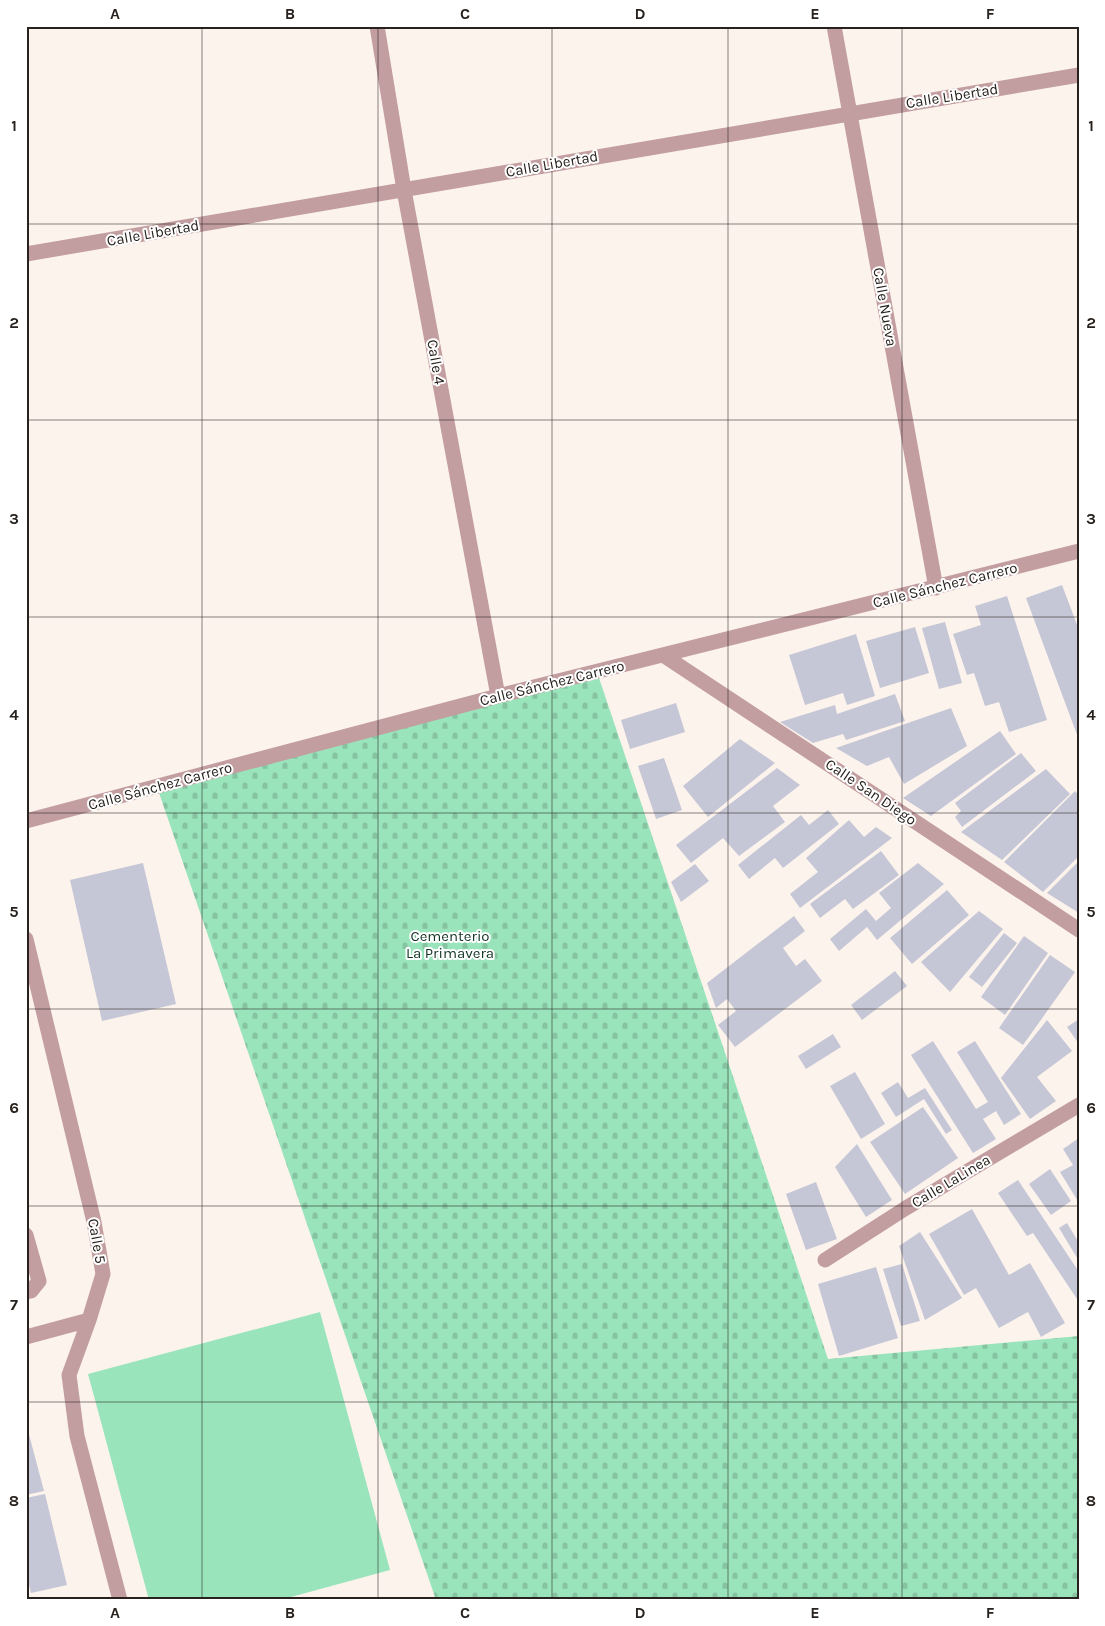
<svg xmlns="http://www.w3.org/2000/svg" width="1105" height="1626" viewBox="0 0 1105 1626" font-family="Karla,sans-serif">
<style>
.green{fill:#9ae4bc}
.cemetery{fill:url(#cemetery-stones)}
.building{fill:#c5c6d6}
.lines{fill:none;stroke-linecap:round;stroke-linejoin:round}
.lane{stroke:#c29ea0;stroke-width:15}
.street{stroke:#c29ea0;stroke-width:15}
.grid{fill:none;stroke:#28221e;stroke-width:1;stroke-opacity:0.55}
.labels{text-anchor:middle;stroke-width:4;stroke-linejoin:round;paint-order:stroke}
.street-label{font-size:15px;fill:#28221e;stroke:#fff}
.park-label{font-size:15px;fill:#132;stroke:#fff}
.neatline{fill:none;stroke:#28221e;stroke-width:2}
.grid-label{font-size:16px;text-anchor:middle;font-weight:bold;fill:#28221e}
</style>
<defs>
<pattern id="cemetery-stones" width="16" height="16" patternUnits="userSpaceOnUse" patternTransform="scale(1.25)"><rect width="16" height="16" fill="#9ae4bc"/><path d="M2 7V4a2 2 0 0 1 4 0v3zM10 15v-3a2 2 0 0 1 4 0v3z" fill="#85c3a1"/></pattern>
</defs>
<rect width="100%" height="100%" fill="#fdf3ed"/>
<path class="green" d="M320 1312 390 1570 280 1600H149L88 1374Z"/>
<path class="cemetery" d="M597 672 828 1359 1079 1336V1600H436L157 787Z"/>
<path class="building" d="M1062 585 1079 630V740L1026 598Z
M1007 596 1047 720 1009 732 999 702 985 706 974 673 967 675 953 634 981 625 975 606Z
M945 622 962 683 939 689 922 628Z
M915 627 929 673 880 688 866 641Z
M856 634 875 696 847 705 843 693 805 705 789 655Z
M895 694 905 721 846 740 843 734 813 743 780 722 835 705 837 714Z
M676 703 685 732 630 749 621 720Z
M951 708 967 746 904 784 889 757 867 766 836 748Z
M1000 731 1016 754 931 816 903 798Z
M740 739 775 763 708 817 683 786Z
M1021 753 1036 771 962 827 955 817 961 811 955 803Z
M664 758 682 810 656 819 638 766Z
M777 768 800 785 773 806 785 822 739 856 723 838 691 863 676 845Z
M1046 769 1070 794 1002 860 961 832Z
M1075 791 1079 796V856L1043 892 1004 862Z
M828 810 839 824 783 868 775 858 749 879 738 865 801 815 809 825Z
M849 820 864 837 876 827 892 838 800 908 790 894 818 872 806 858Z
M881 851 899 875 853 909 845 899 820 918 810 904Z
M1079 861V913L1047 893Z
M143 863 176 1004 102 1021 70 880Z
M918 863 944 884 877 940 867 927 839 951 830 939 866 909 876 921 891 908 879 893Z
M695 864 709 881 681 902 671 882Z
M947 890 969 915 912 964 890 938Z
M979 911 1003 929 950 992 921 962Z
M794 916 805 931 783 948 796 966 805 959 822 981 735 1047 718 1025 736 1011 727 999 716 1008 707 983Z
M1004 933 1017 943 982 987 969 977Z
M1024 936 1048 953 1005 1015 981 997Z
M1050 955 1075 972 1023 1045 999 1028Z
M895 971 907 986 862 1020 851 1005Z
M1079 1019V1044L1067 1027Z
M1047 1020 1072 1051 1037 1077 1056 1101 1030 1119 1001 1078Z
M833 1034 841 1047 806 1069 798 1056Z
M933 1041 976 1109 988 1102 957 1052 975 1041 1021 1114 1004 1125 996 1111 983 1119 996 1139 973 1153 911 1055Z
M855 1072 885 1124 861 1139 830 1086Z
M898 1082 908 1098 925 1088 952 1130 946 1134 924 1099 896 1117 881 1093Z
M923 1107 958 1158 905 1194 870 1142Z
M1079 1138V1203L1060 1172 1073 1165 1063 1149Z
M857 1144 892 1200 866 1217 835 1167Z
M1050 1169 1071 1201 1051 1215 1029 1184Z
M1018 1180 1079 1272V1302L1033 1233 1027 1236 998 1193Z
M816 1182 837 1239 806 1250 786 1194Z
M972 1209 1009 1275 1030 1263 1065 1323 1041 1337 1028 1312 999 1328 976 1288 964 1295 929 1234Z
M1067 1223 1079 1243V1261L1059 1228Z
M920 1232 962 1298 925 1320 899 1246Z
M902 1264 920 1321 901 1326 883 1269Z
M876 1267 898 1338 839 1356 818 1284Z
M26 1423 44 1491 26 1495Z
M45 1494 67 1585 31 1593 26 1573V1498Z"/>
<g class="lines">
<path class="lane" d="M26 1235 39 1281 31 1291 26 1292"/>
<path class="street" d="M377 26 404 190 498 696
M834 26 936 588
M26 254 1079 75
M663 655 1079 930
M26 821 498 696 1079 551
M26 939 94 1222 103 1274 89 1320 69 1375 77 1436 120 1600
M825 1260 906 1208 1079 1105
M26 1337 89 1320"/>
</g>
<path class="grid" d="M202 26V1600M378 26V1600M552 26V1600M728 26V1600M902 26V1600M26 224H1079M26 420H1079M26 617H1079M26 813H1079M26 1009H1079M26 1206H1079M26 1402H1079"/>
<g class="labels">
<g class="street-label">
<text transform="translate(952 96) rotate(-9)" y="5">Calle Libertad</text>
<text transform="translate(552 164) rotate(-10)" y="5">Calle Libertad</text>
<text transform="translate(153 233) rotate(-10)" y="5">Calle Libertad</text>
<text transform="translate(885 307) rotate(80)" y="5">Calle Nueva</text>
<text transform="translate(436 362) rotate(80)" y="5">Calle 4</text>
<text transform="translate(945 585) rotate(-14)" y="5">Calle Sánchez Carrero</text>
<text transform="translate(552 683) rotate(-14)" y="5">Calle Sánchez Carrero</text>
<text transform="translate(160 786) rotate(-15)" y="5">Calle Sánchez Carrero</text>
<text transform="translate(871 792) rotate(34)" y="5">Calle San Diego</text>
<text transform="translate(951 1181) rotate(-31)" y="5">Calle LaLinea</text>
<text transform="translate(97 1241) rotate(80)" y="5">Calle 5</text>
</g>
<g class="park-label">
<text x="450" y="941">Cementerio<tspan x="450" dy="17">La Primavera</tspan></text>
</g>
</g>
<rect width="1105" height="1626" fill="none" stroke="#ffffff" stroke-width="55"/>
<rect x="28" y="28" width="1050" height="1570" class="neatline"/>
<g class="grid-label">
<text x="115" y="19">A</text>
<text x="290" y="19">B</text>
<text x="465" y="19">C</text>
<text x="640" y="19">D</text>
<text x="815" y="19">E</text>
<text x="990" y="19">F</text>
<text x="14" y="131">1</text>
<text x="1091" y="131">1</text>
<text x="14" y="328">2</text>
<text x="1091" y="328">2</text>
<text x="14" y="524">3</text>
<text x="1091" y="524">3</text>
<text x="14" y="720">4</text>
<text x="1091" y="720">4</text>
<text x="14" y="917">5</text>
<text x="1091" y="917">5</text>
<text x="14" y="1113">6</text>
<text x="1091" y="1113">6</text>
<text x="14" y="1310">7</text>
<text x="1091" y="1310">7</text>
<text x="14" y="1506">8</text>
<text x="1091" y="1506">8</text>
<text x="115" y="1618">A</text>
<text x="290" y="1618">B</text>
<text x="465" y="1618">C</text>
<text x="640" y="1618">D</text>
<text x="815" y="1618">E</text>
<text x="990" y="1618">F</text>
</g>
</svg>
